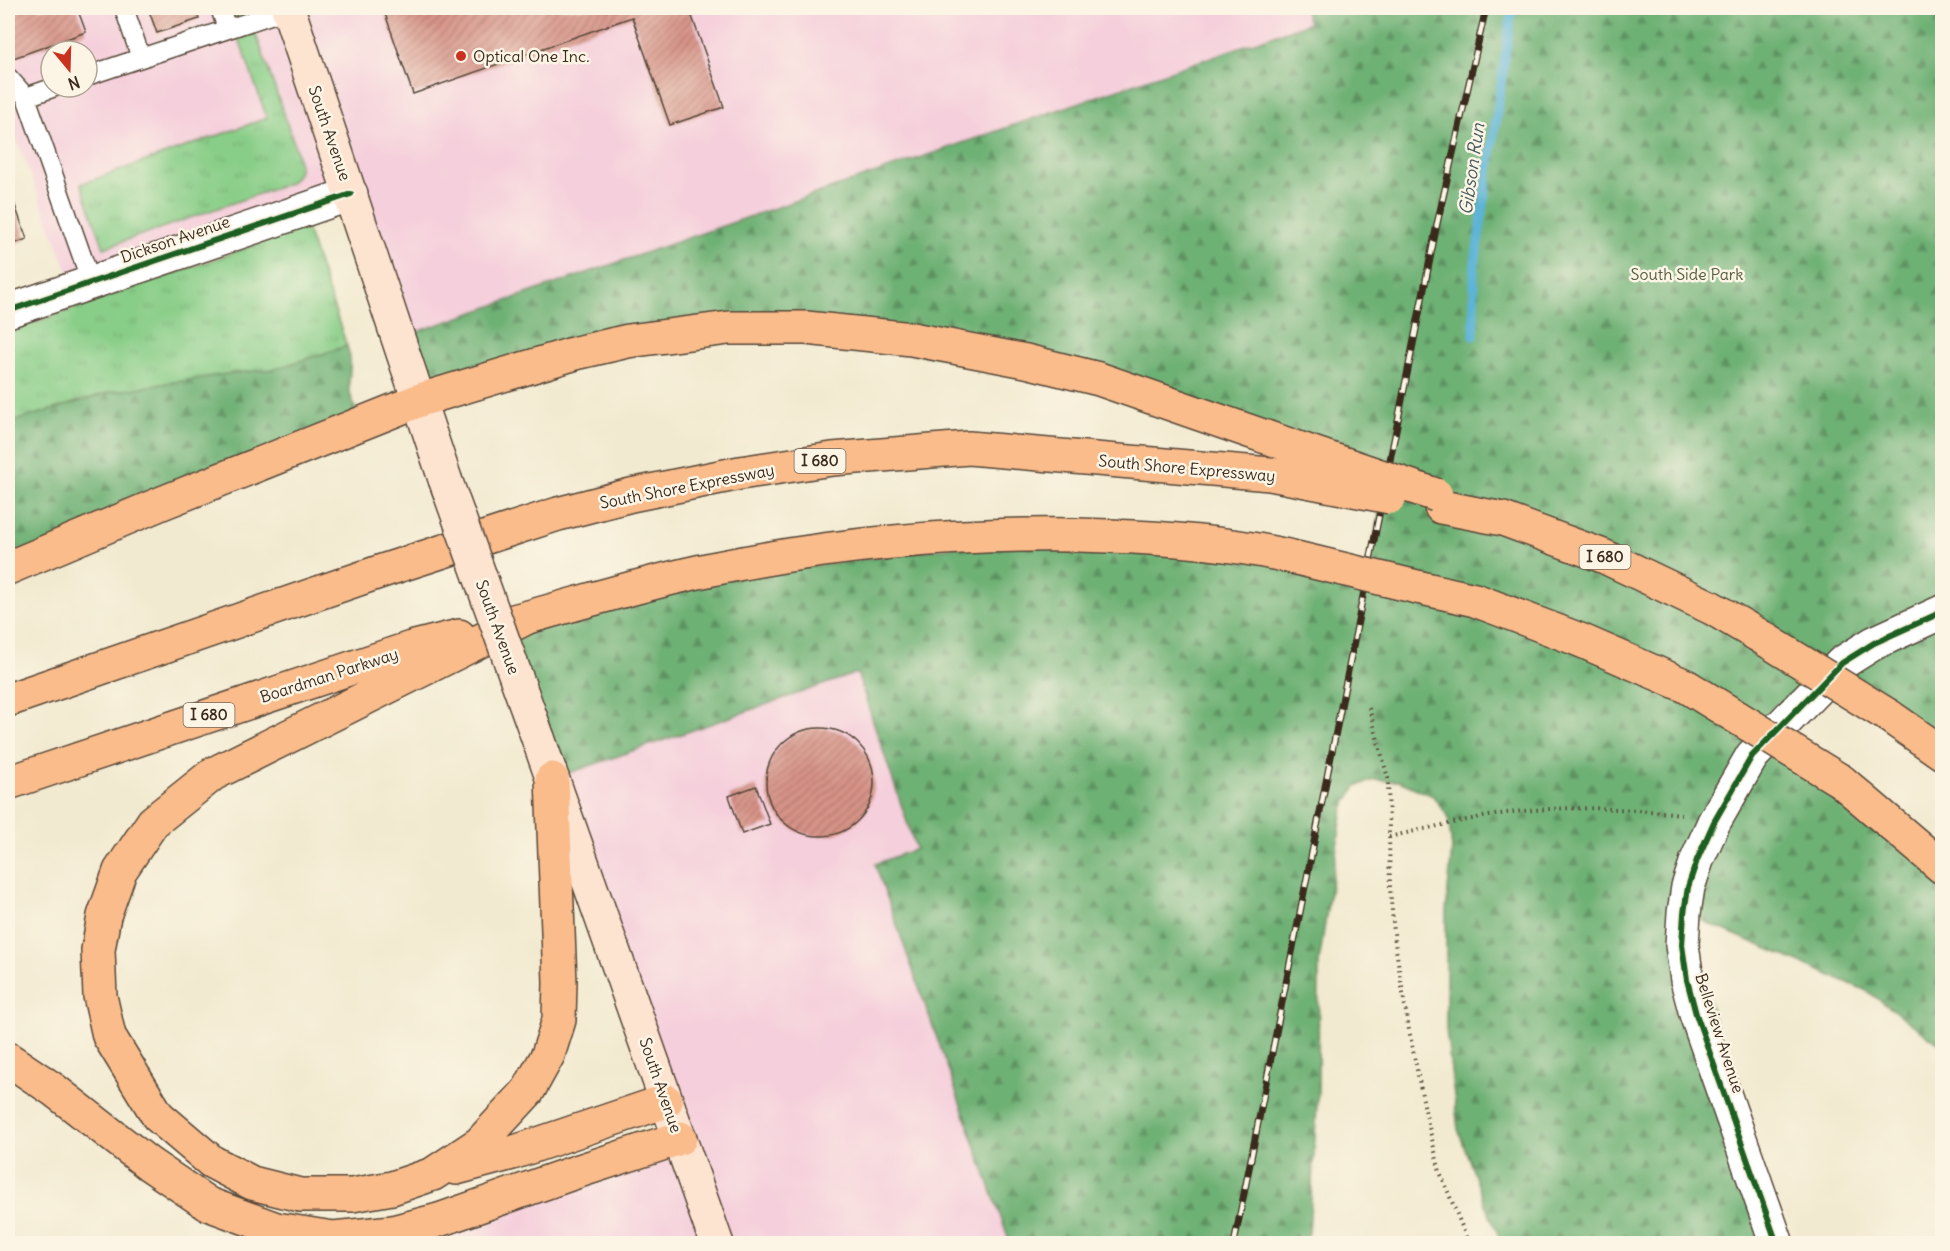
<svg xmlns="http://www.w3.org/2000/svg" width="1950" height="1251" viewBox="0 0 1950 1251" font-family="Delius,sans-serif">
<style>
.built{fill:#f5cfdc;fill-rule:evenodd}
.grass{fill:url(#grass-tufts);stroke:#627c53;stroke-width:1.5}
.forest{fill:url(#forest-firs);stroke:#546e49;stroke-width:1.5}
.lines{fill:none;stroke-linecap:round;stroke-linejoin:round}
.stream{stroke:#5bb4d8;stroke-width:9}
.building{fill:url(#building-hatch)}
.service-casing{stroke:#564739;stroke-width:21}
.minor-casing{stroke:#564739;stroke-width:36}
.secondary-casing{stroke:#564739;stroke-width:36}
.motorway-casing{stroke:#564739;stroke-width:36}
.path{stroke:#564739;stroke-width:4;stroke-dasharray:1.5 4.5;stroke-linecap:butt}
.service{stroke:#fff;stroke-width:18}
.minor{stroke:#fff;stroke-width:33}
.secondary{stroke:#fde4d1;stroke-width:33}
.motorway{stroke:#fabc8b;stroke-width:33}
.rail-casing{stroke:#3b2a1e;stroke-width:7}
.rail{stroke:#fcf5e5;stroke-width:4.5;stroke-dasharray:14;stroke-linecap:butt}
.secondary-bridge-casing{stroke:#564739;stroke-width:36;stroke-linecap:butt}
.motorway-bridge-casing{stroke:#564739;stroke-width:36;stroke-linecap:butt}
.secondary-bridge{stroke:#fde4d1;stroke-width:33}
.motorway-bridge{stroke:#fabc8b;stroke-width:33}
.cycleway-casing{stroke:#fcf5e5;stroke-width:10}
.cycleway{stroke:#1b5e20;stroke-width:6}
.poi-dot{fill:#c8321e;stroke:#fcf5e5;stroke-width:2}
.labels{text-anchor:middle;stroke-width:5;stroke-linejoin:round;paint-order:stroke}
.shield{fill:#fcf5e5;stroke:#75675a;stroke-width:1.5}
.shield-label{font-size:15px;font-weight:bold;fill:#3b2a1e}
.poi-label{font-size:16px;fill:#3b2a1e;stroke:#fcf5e5;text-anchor:start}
.street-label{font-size:16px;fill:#3b2a1e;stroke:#fcf5e5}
.park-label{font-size:16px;fill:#525b3e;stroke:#fcf5e5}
.water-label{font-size:18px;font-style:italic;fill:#465a5f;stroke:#fcf5e5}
</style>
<defs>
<pattern id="grass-tufts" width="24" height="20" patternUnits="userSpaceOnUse" patternTransform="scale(1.5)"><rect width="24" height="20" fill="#89ce88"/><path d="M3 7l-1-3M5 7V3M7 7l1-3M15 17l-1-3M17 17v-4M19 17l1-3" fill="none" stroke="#77b175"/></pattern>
<pattern id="forest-firs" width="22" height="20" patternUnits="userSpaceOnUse" patternTransform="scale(1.5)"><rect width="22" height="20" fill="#6eb174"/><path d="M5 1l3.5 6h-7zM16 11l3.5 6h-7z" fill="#5c905f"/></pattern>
<pattern id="building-hatch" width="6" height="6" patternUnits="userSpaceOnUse" patternTransform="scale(1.5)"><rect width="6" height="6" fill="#d79387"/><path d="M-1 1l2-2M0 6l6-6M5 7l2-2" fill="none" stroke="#b0786e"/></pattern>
</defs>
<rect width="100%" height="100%" fill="#fcf5e5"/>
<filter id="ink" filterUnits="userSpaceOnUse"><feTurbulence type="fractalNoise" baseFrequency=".0167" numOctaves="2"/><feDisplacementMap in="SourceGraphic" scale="12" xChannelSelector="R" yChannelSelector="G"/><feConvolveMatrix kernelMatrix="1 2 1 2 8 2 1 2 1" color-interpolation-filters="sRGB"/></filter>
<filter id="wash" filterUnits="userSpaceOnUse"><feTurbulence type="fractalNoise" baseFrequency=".008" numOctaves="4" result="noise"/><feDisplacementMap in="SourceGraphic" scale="24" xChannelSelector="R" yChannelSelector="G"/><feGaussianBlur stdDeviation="1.35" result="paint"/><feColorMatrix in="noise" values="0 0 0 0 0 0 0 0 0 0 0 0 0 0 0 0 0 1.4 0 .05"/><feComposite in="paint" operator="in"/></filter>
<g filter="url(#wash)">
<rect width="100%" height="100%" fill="#f2ead0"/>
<path class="built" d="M8 8H1304L1309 23 399 338 351 194 74 287 8 117ZM51 51H87V87H51Z
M857 672 1049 1243 447 1244 439 1220 679 1138 552 779Z"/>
<path class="grass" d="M228 8H247L296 149C300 165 303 171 290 183L104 248 81 184 267 118Z
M306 227 347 346 275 369 233 373 111 392 8 423V332Z"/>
<path class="forest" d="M1304 8H1942V753L1828 678 1769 739 1942 867V1046L1867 991 1684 913 1777 1243H1502L1486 1207 1458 1129 1446 1029V911L1452 848 1448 816 1433 796 1399 781 1374 780 1356 786 1343 808 1319 962 1318 1089 1309 1232 1306 1243H1010L875 864 916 849 857 673 552 779 501 635 605 594 1050 534 1367 575 1387 476 1099 379 729 328 420 400 399 338 1309 23Z
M347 346C353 363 349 370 349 385 349 397 357 412 361 424L8 568V423L111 392 233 373 275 369Z"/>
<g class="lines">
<path class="stream" d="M1474 336V271L1512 8"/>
</g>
<g id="blocks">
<path class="building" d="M8 8H77L86 32 8 60Z
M148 8H195L199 19 157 33Z
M383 8H689L724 107 670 125 632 17 413 94Z
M8 186 27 239 8 246Z
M766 782a54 54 0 1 1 108 0a54 54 0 1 1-108 0Z
M756 786 770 824 742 834 729 796Z"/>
</g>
</g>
<g filter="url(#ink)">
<use href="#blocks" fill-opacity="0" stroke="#564739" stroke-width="1.5"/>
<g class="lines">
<defs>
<path id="service" d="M124 8 141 58
M220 8 227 29
M87 76 288 9
M8 77 26 97
M55 87 26 97 91 282"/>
<path id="minor" d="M8 311 351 194
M1777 1244 1696 1014 1687 980 1682 945 1684 913 1688 887 1697 860 1714 822 1752 756 1842 663 1874 643 1942 612"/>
<path id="secondary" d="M288 8 445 479
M538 738 717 1244"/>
<path id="motorway" d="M1441 507 1503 519 1603 556 1712 608 1758 635
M8 568 162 503 420 400 576 353 628 341 729 328H806L912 339 1026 361 1099 379 1266 437
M1417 587 1475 600 1580 640 1686 686
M526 618 213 774 153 822 120 871 104 916 98 950 100 996 109 1036 158 1116 212 1162 252 1183 300 1195H352L392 1188 433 1174 480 1143 528 1091 548 1055 559 1020 560 982 552 779
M506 623C575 605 642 583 712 569 843 542 976 531 1109 536 1169 538 1230 543 1288 556
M8 700 382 571 558 514 631 495 740 473 832 459 969 448 1270 474
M1889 716 1942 753
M1841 781 1942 867
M8 783 411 648 459 636
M8 1059 54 1090 149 1164 208 1204 276 1229 333 1238 393 1232 439 1220 570 1174 680 1138
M456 1168 512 1153 666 1101"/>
</defs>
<use href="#service" class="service-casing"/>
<use href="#minor" class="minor-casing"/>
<use href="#secondary" class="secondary-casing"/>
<use href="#motorway" class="motorway-casing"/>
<path class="path" d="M1369 708 1388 778 1390 889 1395 943 1408 1025 1426 1115 1440 1172 1469 1244
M1389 837C1428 828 1467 819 1507 813 1564 805 1624 808 1681 814"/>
<use href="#service" class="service"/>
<use href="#minor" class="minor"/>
<use href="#secondary" class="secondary"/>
<use href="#motorway" class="motorway"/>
<defs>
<path id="rail" d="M1234 1244 1437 224 1486 8"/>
</defs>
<use href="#rail" class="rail-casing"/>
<use href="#rail" class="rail"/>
<defs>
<path id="secondary-bridge" d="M445 479 538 738"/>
<path id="motorway-bridge" d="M1266 437 1436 495
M1270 474 1390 497
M1288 556 1417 587
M1758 635 1889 716
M1686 686 1841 781"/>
</defs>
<use href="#secondary-bridge" class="secondary-bridge-casing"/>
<use href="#motorway-bridge" class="motorway-bridge-casing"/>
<use href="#secondary-bridge" class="secondary-bridge"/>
<use href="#motorway-bridge" class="motorway-bridge"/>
<defs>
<path id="cycleway" d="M8 311 351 194
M1777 1244 1696 1014 1687 980 1682 945 1684 913 1688 887 1697 860 1714 822 1752 756 1842 663 1874 643 1942 612"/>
</defs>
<use href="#cycleway" class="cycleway-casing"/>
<use href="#cycleway" class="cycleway"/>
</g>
</g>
<circle class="poi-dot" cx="461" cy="56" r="6"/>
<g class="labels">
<g class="shield">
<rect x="794.5" y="449" width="51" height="24" rx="4.5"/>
<rect x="1579.5" y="545" width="51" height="24" rx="4.5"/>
<rect x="183.5" y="703" width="51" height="24" rx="4.5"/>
</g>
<g class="shield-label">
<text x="820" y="466">I 680</text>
<text x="1605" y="562">I 680</text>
<text x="209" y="720">I 680</text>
</g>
<g class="poi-label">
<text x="473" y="62">Optical One Inc.</text>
</g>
<g class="street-label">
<text transform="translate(330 133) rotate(71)" y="6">South Avenue</text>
<text transform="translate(175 239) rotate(-19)" y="6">Dickson Avenue</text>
<text transform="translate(1187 468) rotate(5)" y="6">South Shore Expressway</text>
<text transform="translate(687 486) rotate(-11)" y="6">South Shore Expressway</text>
<text transform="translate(498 627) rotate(70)" y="6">South Avenue</text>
<text transform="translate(329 675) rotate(-18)" y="6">Boardman Parkway</text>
<text transform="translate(1720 1033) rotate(72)" y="6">Belleview Avenue</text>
<text transform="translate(661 1085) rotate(71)" y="6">South Avenue</text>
</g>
<g class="park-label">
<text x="1687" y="280">South Side Park</text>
</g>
<g class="water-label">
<text transform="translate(1472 169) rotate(-82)" y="6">Gibson Run</text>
</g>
</g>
<rect width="1950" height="1251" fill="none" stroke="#fcf5e5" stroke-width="30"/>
<g transform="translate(69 69) rotate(161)"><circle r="28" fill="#fcf5e5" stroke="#afa495" stroke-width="1.5"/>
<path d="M0-4.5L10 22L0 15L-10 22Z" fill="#c8321e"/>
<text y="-9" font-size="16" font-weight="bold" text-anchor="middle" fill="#3b2a1e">N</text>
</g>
</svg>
